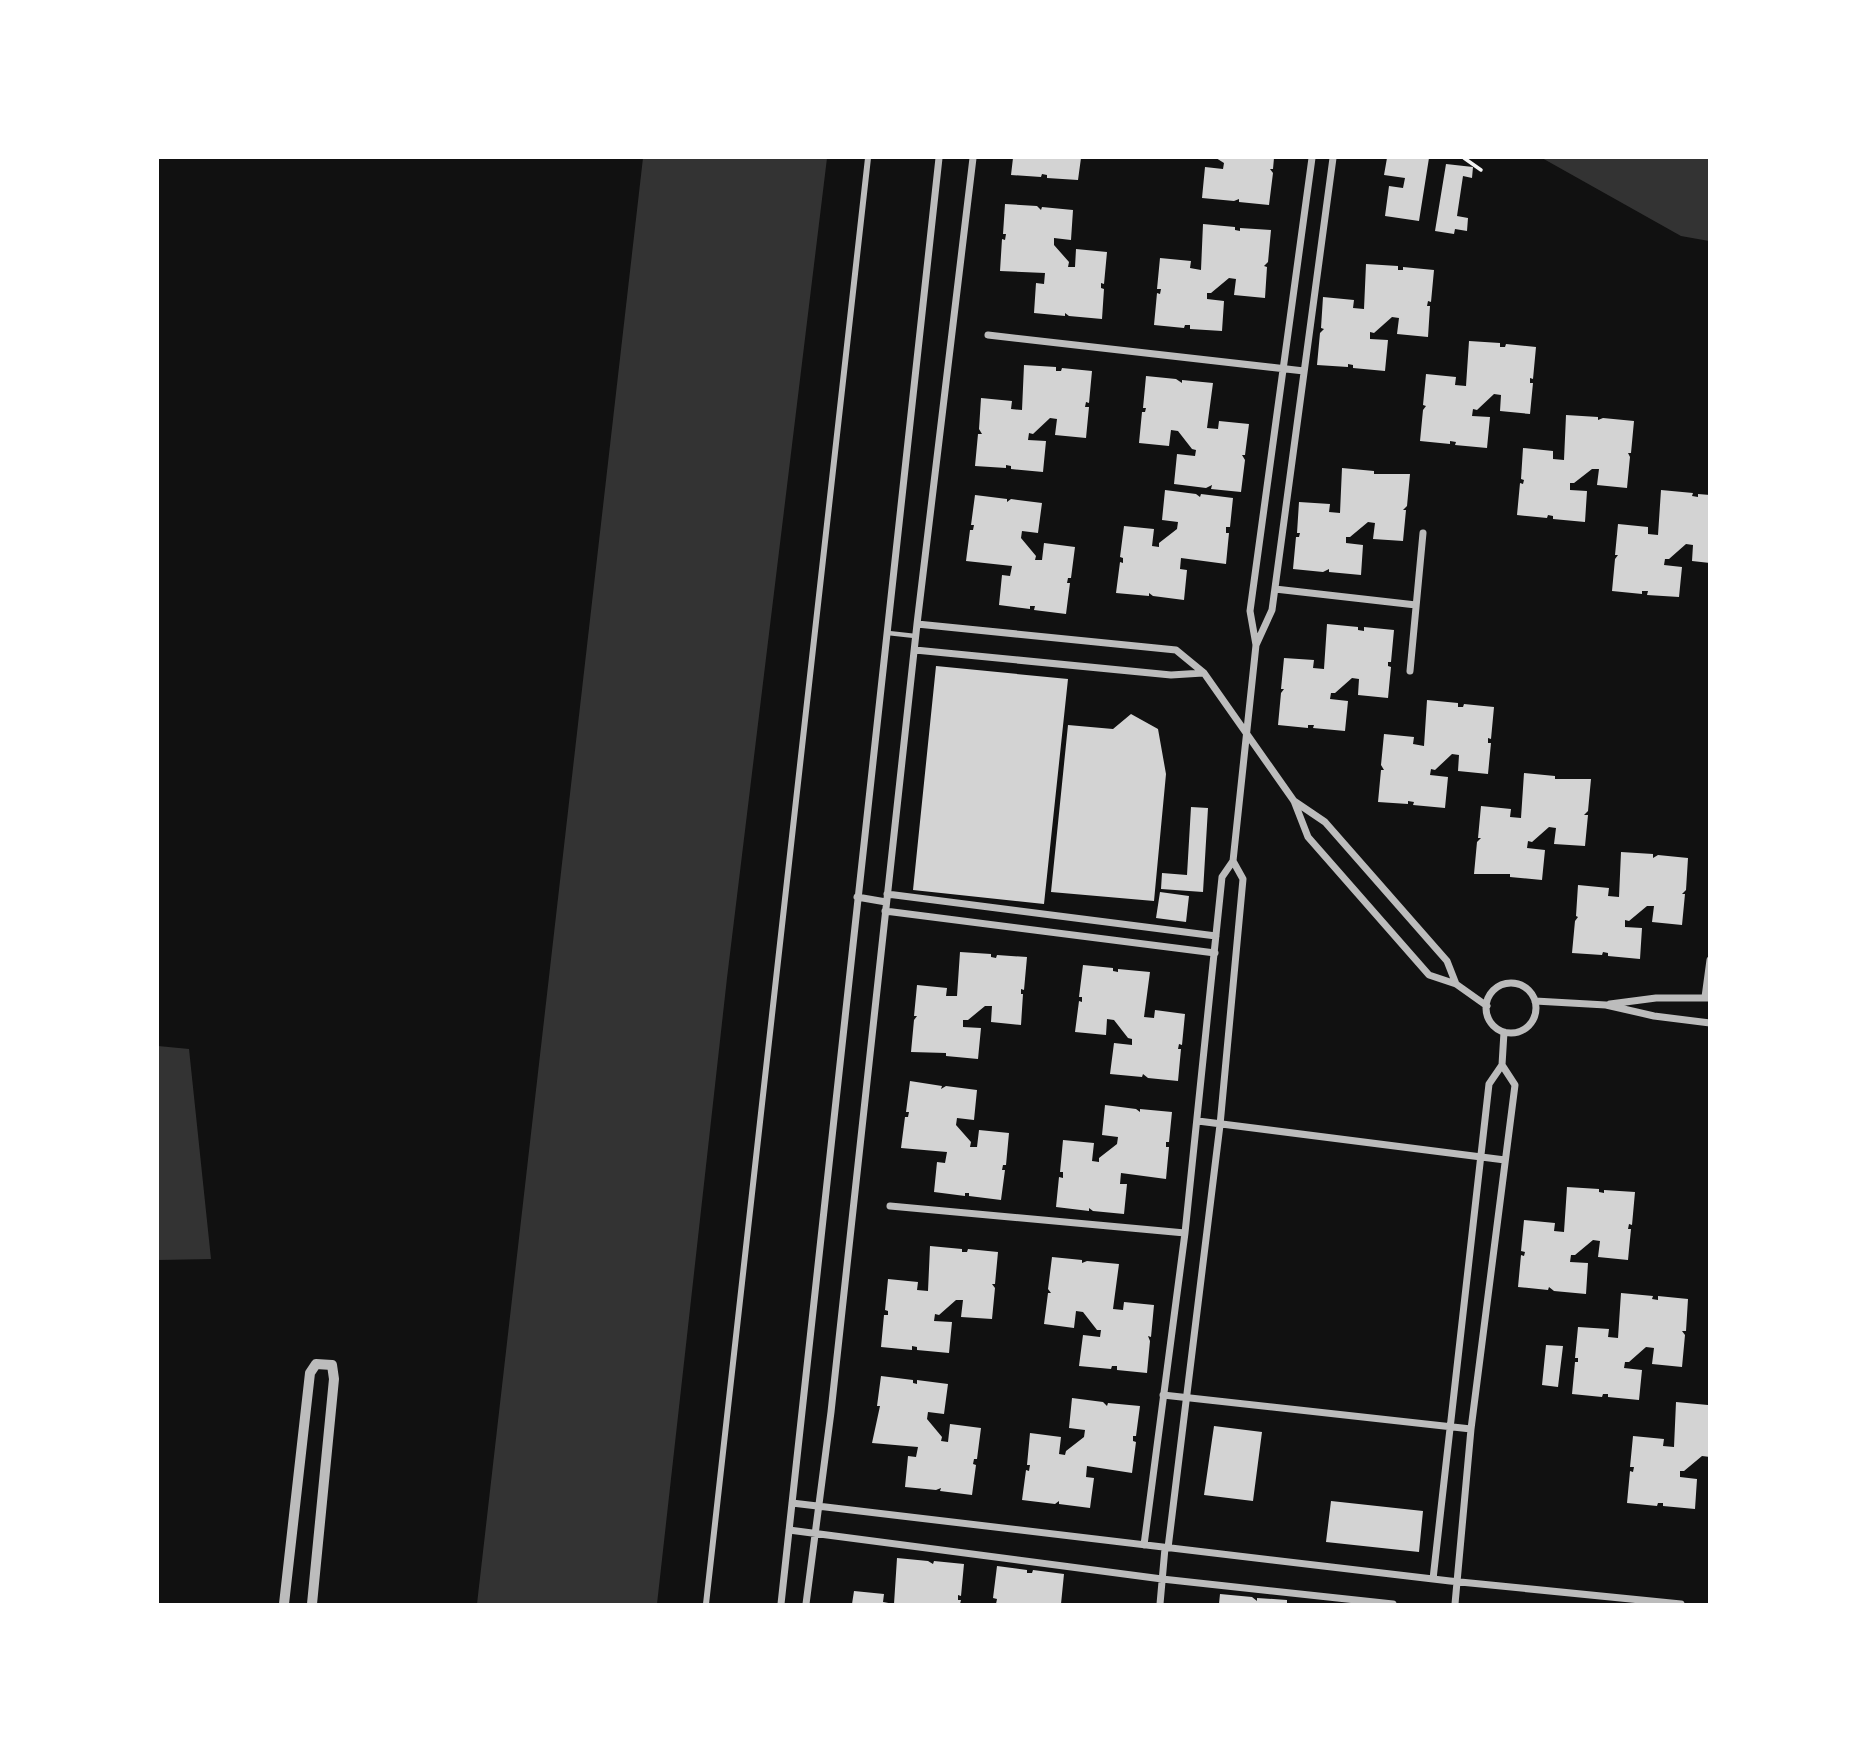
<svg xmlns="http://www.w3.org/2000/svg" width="1867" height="1762" viewBox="0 0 1867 1762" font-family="'Space Grotesk',sans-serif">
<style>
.water{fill:#333}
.building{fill:#d3d3d3}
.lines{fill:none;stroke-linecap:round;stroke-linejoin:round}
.path{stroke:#f5f5f5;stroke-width:3.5}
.service{stroke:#bcbcbc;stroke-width:4.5}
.pedestrian{stroke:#bcbcbc;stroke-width:6}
.minor{stroke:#bcbcbc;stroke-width:7}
.tertiary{stroke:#bcbcbc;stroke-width:10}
</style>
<rect width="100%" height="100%" fill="#111"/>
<path class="water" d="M643 158H827L727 978 657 1604H477Z
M1542 158H1709V241L1681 236Z
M158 1046 189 1049 211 1259 158 1260Z"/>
<path class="building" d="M1013 158H1081L1078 180 1047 178V175L1042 174 1041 177 1011 175Z
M1216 158H1274L1273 169H1270L1273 173 1269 205 1239 202V199L1234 201 1202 198 1205 167 1223 169 1224 163Z
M1387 158H1429L1419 221 1385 216 1389 186 1403 188 1405 178 1384 175Z
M1446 164 1473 167 1472 178 1463 176 1457 216 1468 218 1467 231 1455 229 1454 234 1435 231Z
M1005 204 1037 206 1041 210 1042 207 1073 210 1071 240 1054 238V245L1069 262 1068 267H1075L1076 249 1107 252 1104 284 1101 283V288L1104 289 1102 319 1069 316 1065 313V316L1034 313 1036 283 1044 284 1045 273 1000 271 1002 239 1005 240 1006 234H1003Z
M1203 224 1235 227V230L1240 231V228L1271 230 1268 262 1264 266 1267 267 1265 298 1234 295 1236 279 1229 278 1211 293H1207V299L1224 301 1222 331 1190 329V325H1185L1184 328 1154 325 1157 293 1160 294 1161 289H1157L1160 258 1191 261 1190 268 1201 270Z
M1366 264 1398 266V270H1403V267L1434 270 1431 302 1428 301 1427 306H1430L1428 337 1397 334 1399 318 1392 317 1374 333 1370 332V339L1388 340 1385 371 1353 368V365L1348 364V367L1317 365 1320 333 1324 329 1321 328 1323 297 1354 300 1353 308 1364 309Z
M1469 341 1500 343V347H1505L1506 344 1536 347 1533 379 1530 378V383H1533L1530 414 1500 411 1501 395 1494 394 1477 410 1473 409 1472 416 1490 417 1487 448 1455 445 1456 442 1450 441V444L1420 441 1423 410 1426 406 1423 405 1426 374 1456 377 1455 385 1466 386Z
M1024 365 1056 367V371H1061L1062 368 1092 371 1089 403 1086 402 1085 407H1089L1086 438 1055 435 1057 419 1050 418 1033 434 1029 433 1028 440 1046 441 1043 472 1011 469V466L1006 465V468L975 466 978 434H982L979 429 981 398 1012 401 1011 409 1022 410Z
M1146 376 1176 379 1182 383V380L1213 383 1207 428 1218 429 1219 421 1249 424 1245 455H1242L1245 460 1241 492 1211 489 1212 485 1206 488 1174 484 1177 454 1195 456 1196 450 1192 449 1178 431 1171 430 1169 446 1139 443 1142 412H1145L1146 408H1143Z
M1566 415 1598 417V420L1603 418 1634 421 1631 453H1628L1630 457 1627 488 1597 485 1599 469H1592L1574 483H1570V490L1587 491 1585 522 1553 519V516L1548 515 1547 518 1517 515 1520 483 1523 484 1524 480 1521 479 1523 448 1553 451V459L1564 460Z
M1342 468 1374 471V474H1410L1407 506 1403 510H1406L1403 541 1373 539 1375 523 1368 522 1350 537H1346V543L1363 545 1361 575 1329 572V569L1323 572 1293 569 1296 537H1299L1300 533H1297L1299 502 1330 504 1329 512 1340 513Z
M1165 490 1196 494 1200 497 1201 494 1233 498 1230 527H1226V533H1229L1226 564 1181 558 1180 569 1187 570 1184 600 1153 596 1149 593V596L1116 593 1120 562 1123 563V558L1120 557 1124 526 1154 529 1152 546 1159 547V543L1177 529 1178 522 1162 520Z
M1661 490 1693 493 1692 496 1698 497V494L1710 495V563L1692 561 1693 545 1686 544 1669 559H1665L1664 565 1682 567 1679 597 1647 595 1648 591H1642V594L1612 591 1615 559 1618 555H1615L1618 524 1648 527V534L1658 535Z
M975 495 1007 499V502L1011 499 1042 503 1038 533 1022 531 1021 538 1036 556 1035 560H1042L1044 543 1075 547 1071 578H1068L1067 583H1070L1066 614 1034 610 1035 606H1030V609L999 605 1002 575 1010 576 1012 566 966 561 970 530H973L974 525H971Z
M1327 624 1358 627V630L1364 631V627L1394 630 1391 662H1388V666L1391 667 1388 698 1358 695 1359 679 1352 678 1335 693H1331L1330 699 1348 701 1345 731 1313 728 1314 725H1308V728L1278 725 1281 693 1284 689H1281L1284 658 1314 660 1313 668 1324 669Z
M936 666 1068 679 1044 904 913 890Z
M1427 700 1458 703V707H1463L1464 704 1494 707 1491 739 1488 738V743H1491L1488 774 1458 771 1459 755 1452 754 1435 770 1431 769 1430 775 1448 777 1445 808 1413 805 1414 802 1408 801V804L1378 802 1381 770H1384L1381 765 1384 734 1414 737 1413 744 1424 746Z
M1131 714 1158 729 1166 774 1154 901 1051 892 1068 725 1113 729Z
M1524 773 1555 776V779H1591L1588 811 1584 815H1588L1585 846 1554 844 1556 828 1549 827 1532 842 1528 841 1527 848 1545 850 1542 880 1510 877V874H1474L1477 842 1481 838H1478L1481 806 1511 809 1510 817 1521 818Z
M1191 807 1208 808 1203 892 1161 889 1162 873 1187 875Z
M1621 852 1653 854V858L1658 855 1688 858 1686 890 1682 894H1685L1682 925 1652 922 1654 906H1647L1629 921 1625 920V927L1642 928 1640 959 1608 956V953L1603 952 1602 955 1572 953 1575 921 1578 917 1576 916 1578 885 1609 888 1608 896 1619 897Z
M1160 892 1189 896 1186 922 1156 918Z
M960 952 991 954V957L996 958 997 955 1027 957 1024 990 1021 989V994H1023L1021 1025 991 1022 992 1006H985L968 1020H963V1027L981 1028 978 1059 946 1056V1053L911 1052 914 1020 917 1016H914L917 985 947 988 946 996H957Z
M1083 965 1113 968V971L1118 972V969L1150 972 1144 1017 1154 1018 1155 1010 1185 1014 1182 1045 1179 1044 1178 1049H1181L1178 1081 1148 1078 1143 1074 1142 1077 1110 1074 1114 1043 1132 1045V1039L1128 1038 1114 1020 1107 1019 1106 1035 1075 1032 1079 1001 1082 1002V997H1079Z
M910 1081 942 1086 941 1089 946 1086 977 1090 974 1120 957 1118 956 1125 971 1142 970 1147H977L979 1130 1009 1133 1006 1165H1003L1002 1170H1005L1001 1200 969 1196V1193H965V1196L934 1192 937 1162 945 1163 947 1152 901 1148 905 1117H908L909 1112H906Z
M1105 1105 1136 1109 1140 1112V1109L1172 1112 1169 1142H1166V1147H1169L1166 1179 1121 1173 1120 1184H1127L1124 1214 1093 1211 1089 1208V1211L1056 1207 1059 1177 1063 1178V1172H1060L1063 1140 1094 1143 1092 1161 1099 1162V1158L1117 1144 1118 1137 1102 1135Z
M1567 1187 1599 1189V1192L1604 1193V1190L1635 1192 1632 1225 1629 1224 1628 1229H1631L1628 1260 1598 1257 1600 1241 1593 1240 1575 1255H1571L1570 1262 1588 1263 1586 1294 1554 1291 1549 1287 1548 1290 1518 1287 1521 1255 1524 1256 1525 1252 1521 1251 1524 1220 1555 1223 1554 1231 1564 1232Z
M930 1246 962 1249V1252H967L968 1249 998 1252 995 1284H992L995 1288 992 1319 961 1317 963 1300H956L939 1315 935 1314 934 1321 952 1322 949 1353 917 1350V1347L912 1346V1350L881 1347 884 1315H888V1311L885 1310 888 1279 918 1282 917 1290 928 1291Z
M1052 1257 1082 1260V1263L1087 1261 1119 1264 1113 1309 1123 1310 1124 1302 1154 1305 1151 1337 1148 1336 1150 1341 1147 1373 1117 1370V1366H1112L1111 1369 1079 1366 1083 1335 1100 1337 1101 1330H1097L1083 1312 1076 1311 1074 1328 1044 1324 1048 1293H1051L1048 1289Z
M1621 1293 1653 1296 1652 1299 1658 1300V1296L1688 1299 1686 1331H1682L1685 1335 1682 1367 1652 1364 1654 1348 1646 1347 1629 1362H1625L1624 1368 1642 1370 1639 1400 1608 1397V1394H1603L1602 1397 1572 1394 1575 1362H1578V1358H1575L1578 1327 1609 1329 1608 1337 1618 1338Z
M1546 1345 1563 1346 1558 1387 1542 1385Z
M881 1376 913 1380V1383L917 1384V1380L948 1384 944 1414 928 1412 927 1419 942 1437 941 1441 948 1442 950 1424 981 1428 977 1459H974L973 1464 976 1465 972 1495 940 1491 941 1488 936 1490 905 1487 908 1456 916 1457 918 1447 872 1443 880 1406H877Z
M1072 1398 1103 1402 1107 1406 1108 1403 1140 1406 1136 1436H1133V1441L1136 1442 1132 1473 1087 1466 1086 1477 1094 1478 1090 1508 1059 1504V1501L1055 1504 1022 1500 1026 1470 1029 1471 1030 1465H1027L1030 1433 1061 1437 1059 1454 1065 1455 1066 1451 1084 1437 1085 1430 1069 1428Z
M1676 1402 1708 1405 1710 1408V1457L1702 1456 1684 1471H1680V1477L1697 1479 1695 1509 1663 1506V1503H1658L1657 1506 1627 1503 1630 1471 1633 1472 1634 1467H1630L1633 1436 1664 1439 1663 1446 1674 1447Z
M1214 1426 1262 1432 1253 1501 1204 1495Z
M1331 1501 1423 1511 1419 1552 1326 1542Z
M897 1558 928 1561 933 1564 934 1561 964 1564 961 1596 958 1595V1600H961L960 1604H894Z
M997 1566 1027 1570V1573H1032L1033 1570 1064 1574 1061 1604H996L997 1599 993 1598Z
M854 1591 884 1594 883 1602 894 1604H852Z
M1220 1594 1252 1597 1257 1601V1598L1287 1600V1604H1219Z"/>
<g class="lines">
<path class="path" d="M1464 158 1481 170"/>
<path class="service" d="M888 633 915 636"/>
<path class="pedestrian" d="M706 1604 868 158"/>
<path class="minor" d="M988 335 1304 371
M1275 589 1416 605
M917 624 1176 650 1204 673 1294 801 1308 837 1429 975 1456 984 1487 1006
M1256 645 1272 610 1333 158
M915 650 1171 675 1203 673
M1410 671 1423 533
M1294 801 1325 822 1447 961 1456 984
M887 894 1216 936
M857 897 886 902
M885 911 1215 953
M1486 1008a25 25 0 1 1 50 0a25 25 0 1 1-50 0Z
M1705 997 1710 960
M1535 1001 1606 1005 1654 1016 1710 1023
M1610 1004 1656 998H1710
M1198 1121 1505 1160
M890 1206 1185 1233
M1163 1395 1471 1429
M792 1503 1450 1581 1681 1604
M789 1530 1162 1579 1393 1604
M1144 1545 1185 1233 1222 877 1233 861 1256 645 1250 611 1312 158
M1168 1548 1220 1125 1243 879 1233 861
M1433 1579 1489 1084 1502 1065 1504 1032
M781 1604 939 158
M806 1604 831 1412 917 624 973 158
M1160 1604 1165 1548
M1455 1604 1471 1429 1515 1085 1502 1065"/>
<path class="tertiary" d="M284 1604 310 1373 316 1364 332 1365 334 1379 312 1604"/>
</g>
<rect width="1867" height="1762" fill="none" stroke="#ffffff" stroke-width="318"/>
</svg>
